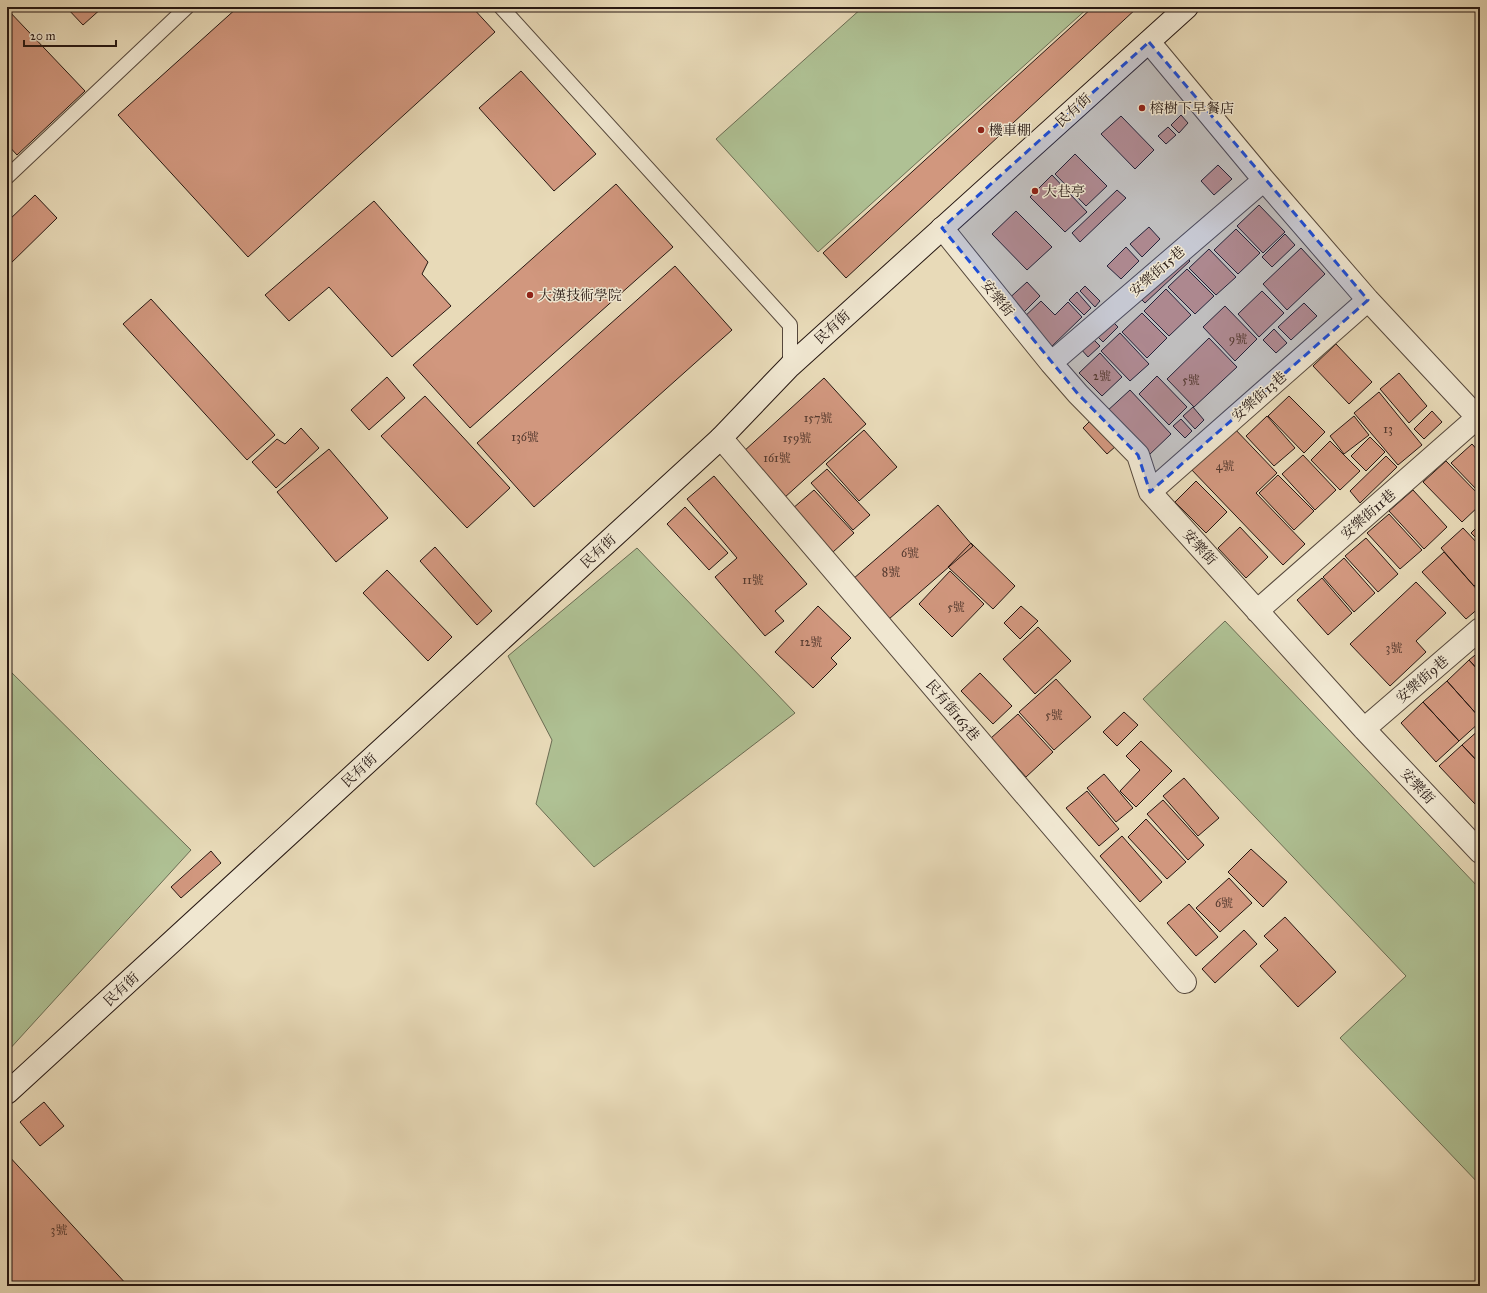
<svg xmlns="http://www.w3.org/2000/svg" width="1487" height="1293" viewBox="0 0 1487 1293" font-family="'IM FELL Great Primer','Noto Serif TC',serif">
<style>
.green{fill:#afc194;stroke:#6a6c53}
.building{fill:#d1977e;stroke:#261712}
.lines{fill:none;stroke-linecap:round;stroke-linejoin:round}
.lane-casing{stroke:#56483c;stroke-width:16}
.street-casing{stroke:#56483c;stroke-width:24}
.secondary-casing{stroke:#261712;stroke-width:24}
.lane{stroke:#f0e7d1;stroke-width:14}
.street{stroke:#f0e7d1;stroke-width:22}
.secondary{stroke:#f0e7d1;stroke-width:22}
.marked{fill:#1d4ed8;fill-opacity:0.2;stroke:#1d4ed8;stroke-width:3;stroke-dasharray:8 5;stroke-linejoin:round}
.poi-dot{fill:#8f2418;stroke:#f0e7d1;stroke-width:1.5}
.labels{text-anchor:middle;stroke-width:3;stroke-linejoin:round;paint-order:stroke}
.number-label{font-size:12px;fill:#51372d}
.poi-label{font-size:14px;fill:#261712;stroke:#f0e7d1;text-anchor:start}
.street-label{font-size:14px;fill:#261712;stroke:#f0e7d1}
</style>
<rect width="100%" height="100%" fill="#e8dab8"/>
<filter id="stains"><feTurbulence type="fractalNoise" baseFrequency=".005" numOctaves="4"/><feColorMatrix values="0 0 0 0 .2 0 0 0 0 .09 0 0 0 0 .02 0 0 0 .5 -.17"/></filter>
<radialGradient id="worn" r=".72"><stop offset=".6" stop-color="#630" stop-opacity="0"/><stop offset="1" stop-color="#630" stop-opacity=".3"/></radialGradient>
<path class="green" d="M863 7H1089L818 252 716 139Z
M637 548 795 713 594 867 536 804 552 740 508 656Z
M1225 621 1480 889V1185L1340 1038 1406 976 1143 699Z
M7 668 191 850 7 1052Z"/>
<path class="building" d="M66 7H103L83 25Z
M238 7H472L495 32 248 257 118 115Z
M1093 7H1138L846 278 823 253Z
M7 9 85 91 17 155 7 144Z
M521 71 596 154 554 191 479 108Z
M1181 115 1188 123 1179 133 1171 125Z
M1121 116 1154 150 1135 169 1101 134Z
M1168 127 1176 135 1166 144 1158 136Z
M1075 154 1107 186 1086 206 1055 174Z
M1218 165 1232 179 1214 195 1201 181Z
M1052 175 1087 212 1065 232 1030 197Z
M616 184 673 247 470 428 413 365Z
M1117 190 1126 198 1080 242 1072 233Z
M35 195 57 218 7 267V222Z
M374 201 428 262 422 274 451 306 392 357 329 287 289 321 265 295Z
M1259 205 1285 232 1263 253 1237 226Z
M1016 211 1052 247 1027 270 992 234Z
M1149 227 1160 239 1142 257 1130 244Z
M1236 229 1260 253 1238 274 1214 250Z
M1285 234 1295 245 1272 267 1262 257Z
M1126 247 1139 261 1121 279 1107 266Z
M1301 248 1325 274 1287 310 1263 284Z
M1209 249 1236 277 1216 295 1189 268Z
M1181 252 1190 261 1145 303 1137 295Z
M675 266 732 330 534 507 477 443Z
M1187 269 1214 296 1195 314 1168 287Z
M1027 282 1040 296 1019 317 1005 302Z
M1085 286 1100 301 1095 307 1080 291Z
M1166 289 1191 315 1169 336 1144 311Z
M1262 291 1284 313 1259 337 1238 314Z
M1077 292 1091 308 1084 315 1069 300Z
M151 299 275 435 247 460 123 324Z
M1041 301 1055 315 1068 302 1082 317 1049 349 1021 320Z
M1304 303 1317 316 1291 340 1278 327Z
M1225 306 1257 339 1235 361 1203 327Z
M1142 313 1167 338 1147 358 1122 332Z
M1110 319 1118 327 1103 342 1095 334Z
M1274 329 1287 343 1276 353 1263 340Z
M1120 333 1149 364 1130 381 1101 351Z
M1091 337 1100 346 1088 357 1080 348Z
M1209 338 1237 367 1194 407 1167 379Z
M1336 344 1372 382 1349 404 1313 366Z
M1100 353 1122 377 1102 396 1079 373Z
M1399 373 1427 406 1409 423 1380 389Z
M1157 376 1187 407 1169 425 1139 394Z
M387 377 405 398 369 430 351 410Z
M824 378 866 424 784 498 743 452Z
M1130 390 1171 434 1148 456 1106 412Z
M1379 392 1422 445 1398 465 1354 413Z
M425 396 510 488 467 528 381 436Z
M1289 396 1325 432 1304 453 1268 416Z
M1193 407 1204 420 1195 429 1183 416Z
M1432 411 1442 422 1424 439 1414 429Z
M1267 416 1295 448 1274 466 1246 436Z
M1354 416 1369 435 1344 454 1330 436Z
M1181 419 1192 431 1185 438 1173 426Z
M1091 420 1116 446 1107 454 1083 428Z
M1232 426 1277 473 1256 493 1305 544 1283 565 1189 467Z
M301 428 319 448 276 488 252 462 277 439 285 444Z
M864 430 897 467 859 501 826 464Z
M1370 437 1385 452 1366 471 1351 456Z
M1330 441 1360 471 1340 490 1311 460Z
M1472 444 1480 453V487L1477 490 1451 463Z
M329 449 388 518 336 562 277 492Z
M1303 455 1336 490 1315 510 1282 474Z
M1386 456 1397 467 1360 503 1350 491Z
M1446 461 1480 496V505L1462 522 1423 482Z
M827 469 870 515 853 530 811 483Z
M1278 475 1314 511 1294 530 1259 493Z
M714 476 807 584 775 611 784 621 765 636 715 577 737 558 687 499Z
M1196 481 1227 512 1206 533 1175 502Z
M814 490 854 533 833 552 792 509Z
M1413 490 1447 527 1424 549 1389 511Z
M938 505 973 546 889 619 853 579Z
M685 507 728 553 709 570 667 524Z
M1389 514 1422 550 1400 569 1367 533Z
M1480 524V542L1471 533Z
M1240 527 1268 557 1246 578 1218 548Z
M1463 528 1480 546V580L1474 586 1441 548Z
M1366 538 1398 574 1378 592 1345 556Z
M971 543 1015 586 993 609 948 567Z
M435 547 492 611 477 625 420 561Z
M1444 552 1480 593V607L1466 619 1422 572Z
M1344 558 1375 593 1354 612 1323 577Z
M387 570 452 637 428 661 363 593Z
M950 571 984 604 952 637 919 604Z
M1322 578 1352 613 1328 635 1297 600Z
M1416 582 1446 613 1416 641 1426 652 1390 686 1350 644Z
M818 606 851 638 831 658 837 664 813 688 775 652Z
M1021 606 1038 621 1020 639 1004 623Z
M1038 627 1071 661 1035 694 1003 659Z
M1480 651V672L1469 660Z
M1469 660 1480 672V718L1447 681Z
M980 673 1012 706 993 724 961 691Z
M1056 679 1091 717 1054 750 1019 712Z
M1447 681 1480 718V722L1459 741 1423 702Z
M1423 702 1459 741 1436 762 1401 723Z
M1124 712 1138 725 1117 746 1103 732Z
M1018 714 1053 752 1026 777 991 738Z
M1480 729V764L1462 745Z
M1141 741 1172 771 1136 807 1120 791 1140 770 1126 756Z
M1462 745 1480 764V800L1475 804 1439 766Z
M1104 774 1133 808 1116 822 1087 788Z
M1184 778 1219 818 1198 836 1163 796Z
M1087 791 1119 829 1099 846 1066 808Z
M1163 800 1204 845 1188 860 1147 814Z
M1146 819 1186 862 1167 879 1128 837Z
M1122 836 1162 882 1140 902 1100 856Z
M1251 849 1287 882 1263 907 1228 872Z
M211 851 221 863 181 898 171 887Z
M1229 878 1252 903 1220 932 1196 908Z
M1189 904 1218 937 1196 956 1167 923Z
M1285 917 1336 972 1298 1007 1260 966 1278 950 1264 936Z
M1244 930 1257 944 1215 983 1202 969Z
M44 1102 64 1126 40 1146 20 1122Z
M7 1154 128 1286H7Z"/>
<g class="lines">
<defs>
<path id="lane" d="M501 7 790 325V366
M7 177 187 7"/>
<path id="street" d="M1149 42 1264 180 1368 300 1480 420
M942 228 1051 363 1078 394 1138 455 1150 492 1364 729 1480 852
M1051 363 1264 180
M721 438 1185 982
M1150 492 1368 300
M1257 611 1478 417
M1364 729 1480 629"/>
<path id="secondary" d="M7 1093 721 438 790 366 1187 7"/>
</defs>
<use href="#lane" class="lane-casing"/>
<use href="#street" class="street-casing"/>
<use href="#secondary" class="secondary-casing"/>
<use href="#lane" class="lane"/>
<use href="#street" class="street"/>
<use href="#secondary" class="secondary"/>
</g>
<path class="marked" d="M1149 42 1368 300 1150 492 1138 455 1078 394 942 228Z"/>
<g class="poi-dot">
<circle cx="1142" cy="108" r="4"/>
<circle cx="981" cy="130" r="4"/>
<circle cx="1035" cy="191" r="4"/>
<circle cx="530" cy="295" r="4"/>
</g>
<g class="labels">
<g class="number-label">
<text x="1238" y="343">9號</text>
<text x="1102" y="380">2號</text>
<text x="1191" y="384">5號</text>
<text x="818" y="422">157號</text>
<text x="1388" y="433">13</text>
<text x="525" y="441">136號</text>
<text x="797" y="442">159號</text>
<text x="777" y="462">161號</text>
<text x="1225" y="470">4號</text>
<text x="910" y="557">6號</text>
<text x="891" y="576">8號</text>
<text x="753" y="584">11號</text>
<text x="956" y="611">5號</text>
<text x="811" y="646">12號</text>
<text x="1394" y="652">3號</text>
<text x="1054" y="719">5號</text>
<text x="1224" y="907">6號</text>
<text x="59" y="1234">3號</text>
</g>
<g class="poi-label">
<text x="1150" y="113">榕樹下早餐店</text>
<text x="989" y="135">機車棚</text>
<text x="1043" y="196">大巷亭</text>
<text x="538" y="300">大漢技術學院</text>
</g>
<g class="street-label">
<text transform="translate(1073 110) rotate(-42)" y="5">民有街</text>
<text transform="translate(1157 271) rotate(-41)" y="5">安樂街15巷</text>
<text transform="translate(998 298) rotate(51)" y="5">安樂街</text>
<text transform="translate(832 327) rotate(-42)" y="5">民有街</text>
<text transform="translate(1259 396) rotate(-41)" y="5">安樂街13巷</text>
<text transform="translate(1368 514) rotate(-41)" y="5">安樂街11巷</text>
<text transform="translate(1200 547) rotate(48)" y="5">安樂街</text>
<text transform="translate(598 551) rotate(-43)" y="5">民有街</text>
<text transform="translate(1422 679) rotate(-41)" y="5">安樂街9巷</text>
<text transform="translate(953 710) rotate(50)" y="5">民有街163巷</text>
<text transform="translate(359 770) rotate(-43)" y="5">民有街</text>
<text transform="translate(1418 786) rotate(47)" y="5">安樂街</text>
<text transform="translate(121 989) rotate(-43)" y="5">民有街</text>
</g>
</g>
<rect width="1487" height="1293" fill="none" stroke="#e8dab8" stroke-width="24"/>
<rect x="8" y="8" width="1471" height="1277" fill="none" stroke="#261712" stroke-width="2"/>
<rect x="12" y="12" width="1463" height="1269" fill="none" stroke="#261712"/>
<path d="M24 40v6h92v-6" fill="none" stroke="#261712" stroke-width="2"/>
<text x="30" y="40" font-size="12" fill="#261712" stroke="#f0e7d1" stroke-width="3" paint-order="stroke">20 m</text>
<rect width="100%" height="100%" filter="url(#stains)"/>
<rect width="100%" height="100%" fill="url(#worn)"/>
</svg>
